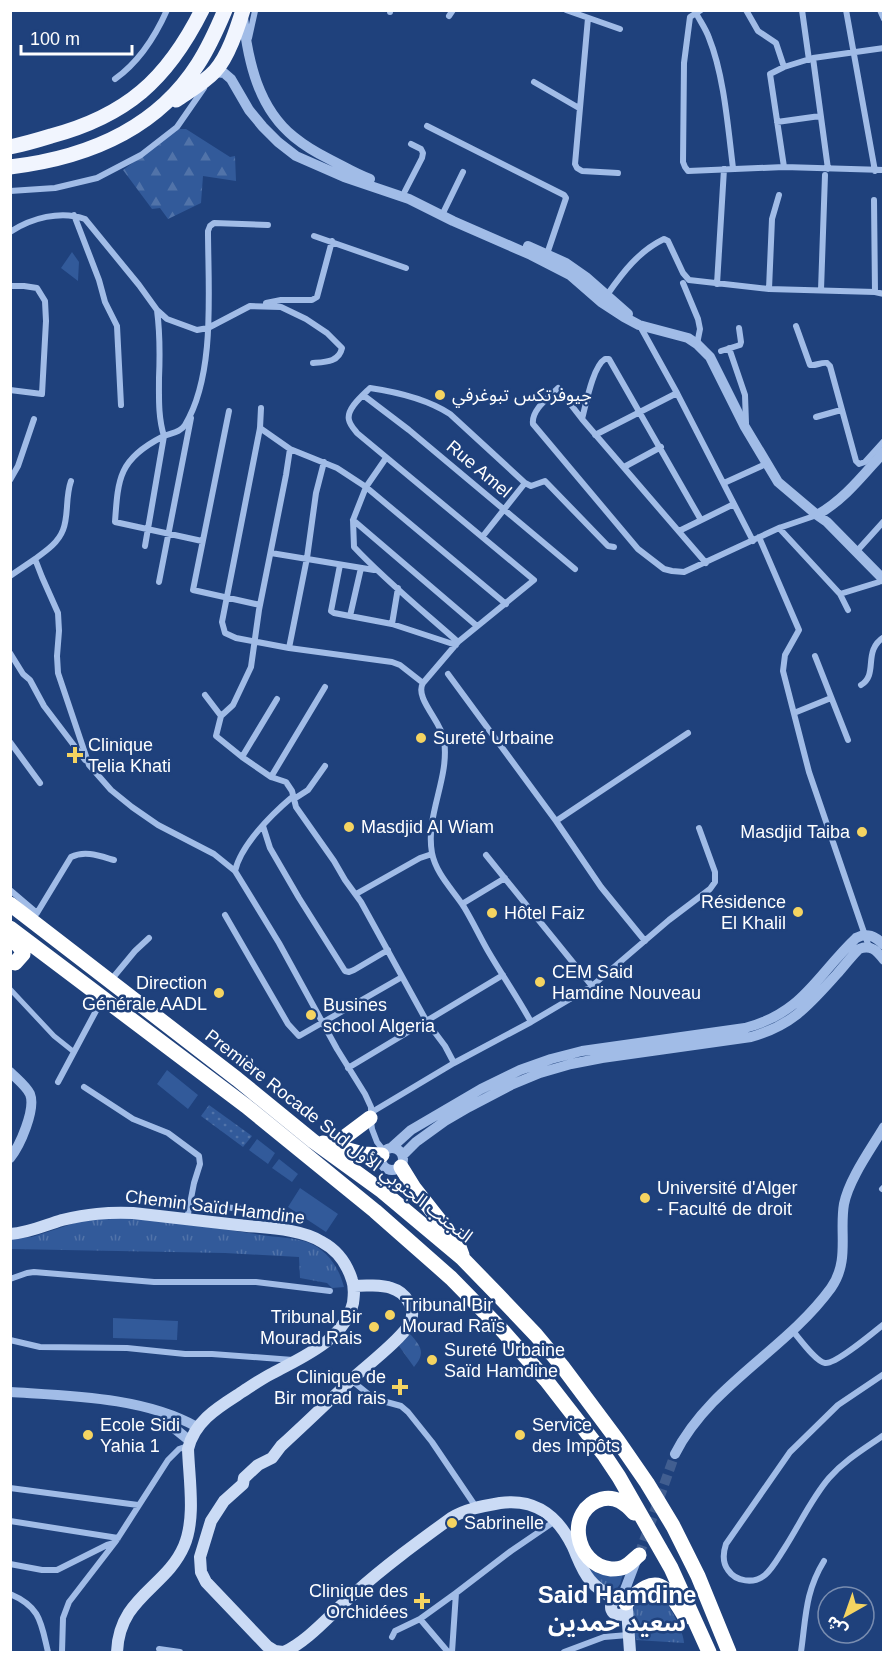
<svg xmlns="http://www.w3.org/2000/svg" width="894" height="1663" viewBox="0 0 894 1663" font-family="Helvetica,'Noto Sans Arabic',sans-serif">
<style>
.grass{fill:url(#grass-tufts)}
.forest{fill:url(#forest-firs)}
.park{fill:url(#park-dots)}
.pitch{fill:#325a9a}
.lines{fill:none;stroke-linecap:round;stroke-linejoin:round}
.tertiary-tunnel{stroke:#415e90;stroke-width:10;stroke-dasharray:10 5;stroke-linecap:butt}
.pedestrian{stroke:#a1bce7;stroke-width:5}
.minor{stroke:#a1bce7;stroke-width:6}
.tertiary{stroke:#a1bce7;stroke-width:10}
.secondary{stroke:#cbdbf5;stroke-width:12}
.trunk{stroke:#f1f5fe;stroke-width:15}
.motorway{stroke:#fff;stroke-width:15}
.poi-dot{fill:#f5d461;stroke:#1f417c;stroke-width:2}
.labels{text-anchor:middle;stroke-width:5;stroke-linejoin:round;paint-order:stroke}
.poi-label{font-size:18px;fill:#fff;stroke:#1f417c;text-anchor:start}
.street-label{font-size:18px;fill:#fff;stroke:#1f417c}
.district-label{font-size:24px;font-weight:bold;fill:#fff;stroke:#1f417c}
</style>
<defs>
<pattern id="grass-tufts" width="24" height="20" patternUnits="userSpaceOnUse" patternTransform="scale(1.5)"><rect width="24" height="20" fill="#325a9a"/><path d="M3 7l-1-3M5 7V3M7 7l1-3M15 17l-1-3M17 17v-4M19 17l1-3" fill="none" stroke="#5173a9"/></pattern>
<pattern id="forest-firs" width="22" height="20" patternUnits="userSpaceOnUse" patternTransform="scale(1.5)"><rect width="22" height="20" fill="#325a9a"/><path d="M5 1l3.5 6h-7zM16 11l3.5 6h-7z" fill="#5173a9"/></pattern>
<pattern id="park-dots" width="8" height="8" patternUnits="userSpaceOnUse" patternTransform="scale(1.5)"><rect width="8" height="8" fill="#325a9a"/><path d="M2 2h.1M6 6h.1" fill="none" stroke="#5173a9" stroke-width="1.8" stroke-linecap="round"/></pattern>
</defs>
<rect width="100%" height="100%" fill="#1f417c"/>
<path class="grass" d="M118 1217C166 1222 214 1227 262 1235 274 1237 296 1238 307 1242 328 1250 339 1268 344 1287L332 1288 327 1283 300 1278 299 1257 225 1253 11 1249V1239L32 1237 84 1220Z
M586 1567 599 1574H623L620 1584 616 1590 609 1592Z
M655 1592C659 1594 660 1594 663 1597 670 1607 684 1632 684 1643L636 1640C631 1623 630 1612 638 1597Z"/>
<path class="forest" d="M178 129H186L230 157 235 156 236 181 203 176 201 203 168 219 160 208 152 209 123 170Z
M410 1334C421 1346 426 1353 414 1367L399 1346Z"/>
<path class="park" d="M209 1105 252 1136 243 1147 201 1116Z"/>
<path class="pitch" d="M72 252 79 262 78 281 61 268Z
M167 1070 198 1095 188 1109 157 1084Z
M257 1139 275 1153 268 1164 249 1150Z
M279 1159 298 1174 292 1182 272 1168Z
M300 1188 338 1214 326 1232 288 1207Z
M113 1318 178 1321 177 1340 113 1338Z"/>
<g class="lines">
<path class="tertiary-tunnel" d="M639 1555 675 1454"/>
<path class="pedestrian" d="M10 989 54 1036 74 1052"/>
<path class="minor" d="M566 10 620 29
M701 10 690 17 684 63 683 162 685 167 688 171 784 167 884 170
M746 10 758 31 776 43 784 67
M802 10 809 60
M846 10 875 171
M880 10 884 19
M390 12V10
M696 13C700 21 706 29 709 38 724 75 728 128 733 168
M449 16 453 10
M588 18 575 164 577 168 582 171 618 173
M249 38 255 11
M813 58 828 169
M115 79C139 62 155 37 167 10
M534 82 579 108
M777 122 820 116
M427 126 564 195 566 198 547 254
M784 167 770 74 784 67 813 58 884 48
M10 191 55 188 97 178 141 155 177 127 204 88
M405 191 422 158 423 153 421 149 411 144
M874 200 875 292
M444 211 463 172
M74 215 99 280 105 302 117 326 121 405
M10 232C31 218 61 210 85 219L139 285 157 310 167 319 197 330 208 328 250 306 281 307 306 319 327 333 342 348C339 362 326 362 313 363
M314 236 406 268
M683 283 698 319 700 329 697 344
M717 284 724 169
M10 286H24L37 288 45 301 46 321 42 394 10 390
M769 289 772 219 779 195
M821 290 825 175
M607 295C623 272 639 251 664 239L668 241 683 273 689 280 769 289 875 292 884 294
M266 303 281 300H312L317 297 332 241
M640 326 677 393 753 541
M796 326 810 365C816 366 821 362 827 363L830 366 856 461 859 464 865 462 884 441
M729 348 745 395 746 423
M721 351 740 345 741 342 739 328
M363 395 409 430 575 569
M261 408 260 428 222 622 225 633 236 638 289 648 392 662 400 665 423 683
M229 411 193 590 260 605
M816 417 841 410
M582 419C586 404 593 366 605 359H609L701 520
M260 428 290 449 337 468 366 487 506 604
M595 435 677 393
M290 449 286 475 259 610 251 667 233 705 221 716 216 736 242 757 271 777 286 782 292 791 296 807 334 861 345 880 361 902 427 1022 445 1046 454 1063
M386 458 366 487 353 520 354 547C386 581 423 611 458 642
M624 467 661 447
M10 480 18 466 34 419
M724 483 766 464
M353 520 477 626
M779 528 840 594 848 610
M679 531 734 504
M483 536 525 483
M759 537 799 630 785 655 783 671 809 772 869 947
M202 541 115 522C118 478 119 459 162 437 170 433 180 433 185 425 216 374 208 288 208 231L210 226 214 223 268 225
M145 546 164 436C158 417 159 397 159 378 160 355 160 333 157 310
M857 551 884 521
M271 553 374 570
M35 559C46 551 58 543 63 530 69 515 65 498 71 481
M706 563 582 419 558 388C549 397 531 410 533 424L638 549 664 569 672 571 684 572 779 528 817 515
M340 565 331 611 334 613 392 624 456 645
M10 576 35 559 42 577 58 613 59 631 57 656 58 673 89 765 111 790 132 807 158 825 214 854 235 871 279 943 337 1049 365 1094 371 1107V1122L372 1129 377 1142 384 1151
M159 582 191 418
M840 594 879 582
M350 616 361 568
M392 624 398 588
M289 648 307 558 316 493 324 462
M10 653 23 674 30 680 44 706 85 760
M815 656 848 740
M448 674 556 821 601 887 645 941
M861 685C879 674 862 651 884 637
M205 695 221 716
M794 713 831 698
M10 742 40 783
M242 757 277 699
M271 777 325 687
M556 821 688 733
M263 826 270 848 299 898 345 971 349 972 354 970 388 950
M486 855 592 986
M235 871C241 845 271 815 291 798L294 799 308 790 325 766
M10 890 37 913 71 857C85 850 100 856 114 860
M356 894 420 858 432 854
M462 904 505 878
M225 915 288 1024 299 1036 402 977
M111 980 135 951 149 938
M531 1022C518 998 502 975 488 951 480 937 473 922 464 907 453 890 436 874 432 853 425 815 450 778 444 740 442 722 414 698 423 683L458 642 534 580 357 433C354 429 350 425 349 420 346 409 363 395 370 388 397 392 427 399 450 414L525 483 531 486 545 481 608 546 614 547
M348 1068 503 975
M58 1082 97 1009
M84 1087 133 1119 168 1133 199 1156 200 1164 194 1183 187 1219
M372 1112 454 1063 531 1022 592 986 669 920 710 889 715 882V872L699 828
M882 1189 884 1187
M191 1203 242 1209
M10 1279 27 1273 34 1272 154 1282H256L330 1291
M792 1330C799 1338 816 1362 825 1363 835 1365 874 1332 884 1324
M10 1340 40 1347 127 1348 185 1354H212L293 1360
M884 1374 838 1405 790 1452 726 1544C723 1553 722 1562 728 1570 736 1582 754 1584 765 1575 773 1568 778 1558 784 1549 799 1526 811 1499 829 1478 845 1460 864 1449 884 1435
M351 1380 372 1397 379 1400 401 1406 408 1412 432 1442 476 1507
M10 1488 138 1505
M10 1521 118 1538
M10 1564 42 1570H57L107 1545 114 1543
M10 1594C41 1607 41 1623 48 1652
M420 1619 448 1652
M392 1637 395 1631 420 1619 456 1593
M159 1649 180 1652
M62 1652 63 1618 69 1602 116 1541 168 1460 179 1449 188 1446
M452 1652 456 1593 511 1551 555 1521
M564 1652 604 1637 628 1635
M801 1652C806 1617 805 1592 824 1561"/>
<path class="tertiary" d="M243 17C248 61 258 108 294 137 305 146 317 153 329 159 343 166 356 174 370 179
M215 72 224 73 231 79 249 110 263 127 278 142 296 156 344 177 409 199 453 221 531 255 570 275 601 302 624 317 639 325 688 338 697 344 710 357 745 427 778 482 817 515 827 522 884 580
M528 246 566 263 586 277 628 314
M817 515C845 499 862 476 884 452
M10 1072C17 1079 26 1086 30 1094 36 1109 20 1146 10 1158
M381 1159a11 11 0 1 1 22 0a11 11 0 1 1-22 0Z
M391 1148 411 1130 481 1089 520 1070 551 1059 582 1051 745 1028C803 1013 816 976 856 938 867 932 875 936 884 945
M403 1155 416 1142 445 1121 469 1107 511 1085 540 1073 571 1064 602 1058 751 1037C793 1025 809 1005 837 974 844 966 851 957 859 949 871 944 877 951 884 960
M10 1392C71 1396 144 1397 197 1427
M166 1414 174 1428 190 1441
M675 1454C710 1385 786 1350 831 1288 850 1261 839 1232 844 1204 849 1179 871 1149 884 1127
M621 1600 637 1558"/>
<path class="secondary" d="M10 1234C29 1233 45 1225 62 1220 88 1214 106 1212 133 1213 168 1217 203 1221 238 1225 263 1228 300 1228 322 1242 337 1250 347 1264 352 1280 355 1288 354 1295 353 1303 344 1340 304 1356 273 1373 261 1379 250 1387 239 1394 217 1408 194 1422 188 1449 189 1479 196 1518 184 1546 166 1588 119 1597 117 1652
M611 1607a8 8 0 1 1 16 0a8 8 0 1 1-16 0Z
M627 1609 630 1652
M283 1652 275 1651 267 1646 206 1582 201 1572 200 1557 211 1521 224 1501 243 1484 244 1478 258 1465 272 1458 281 1446C305 1424 328 1402 351 1380 366 1366 402 1339 410 1323 417 1308 405 1292 391 1288 383 1285 363 1285 354 1286
M284 1652C310 1640 332 1612 355 1593 385 1566 418 1542 451 1518 465 1509 483 1506 500 1503 536 1498 558 1516 573 1547 578 1558 582 1571 590 1580 597 1589 606 1594 616 1600"/>
<path class="trunk" d="M176 100C189 91 204 83 215 71 228 57 237 29 243 10
M10 147C24 144 38 140 51 136 126 116 167 80 202 10
M10 167C85 158 156 130 198 64 209 47 217 29 225 10"/>
<path class="motorway" d="M10 904 237 1079 313 1141 382 1191 462 1258 497 1294 536 1335 562 1366 618 1441 647 1483 673 1526 698 1576 729 1652
M10 928 246 1106 375 1211 451 1278 502 1330 546 1380 605 1456 619 1477 671 1568 709 1652
M10 938 18 945 22 950 23 954 15 963
M323 1143 363 1154 382 1155
M334 1145 370 1118
M401 1167 414 1188 458 1244 462 1255
M634 1513C625 1503 616 1496 602 1499 565 1509 574 1565 611 1569 615 1569 620 1569 624 1567 630 1564 634 1559 639 1555
M626 1603C658 1572 665 1584 685 1617"/>
</g>
<g class="poi-dot">
<circle cx="440" cy="395" r="6"/>
<circle cx="421" cy="738" r="6"/>
<path d="M72 746h6v6h6v6h-6v6h-6v-6h-6v-6h6z"/>
<circle cx="349" cy="827" r="6"/>
<circle cx="862" cy="832" r="6"/>
<circle cx="798" cy="912" r="6"/>
<circle cx="492" cy="913" r="6"/>
<circle cx="540" cy="982" r="6"/>
<circle cx="219" cy="993" r="6"/>
<circle cx="311" cy="1015" r="6"/>
<circle cx="645" cy="1198" r="6"/>
<circle cx="390" cy="1315" r="6"/>
<circle cx="374" cy="1327" r="6"/>
<circle cx="432" cy="1360" r="6"/>
<path d="M397 1378h6v6h6v6h-6v6h-6v-6h-6v-6h6z"/>
<circle cx="88" cy="1435" r="6"/>
<circle cx="520" cy="1435" r="6"/>
<circle cx="452" cy="1523" r="6"/>
<path d="M419 1592h6v6h6v6h-6v6h-6v-6h-6v-6h6z"/>
</g>
<g class="labels">
<g class="poi-label">
<text x="452" y="401">جيوفرتكس تبوغرفي</text>
<text x="433" y="744">Sureté Urbaine</text>
<text x="88" y="751">Clinique<tspan x="88" dy="21">Telia Khati</tspan></text>
<text x="361" y="833">Masdjid Al Wiam</text>
<text x="850" y="838" text-anchor="end">Masdjid Taiba</text>
<text x="786" y="908" text-anchor="end">Résidence<tspan x="786" dy="21">El Khalil</tspan></text>
<text x="504" y="919">Hôtel Faiz</text>
<text x="552" y="978">CEM Said<tspan x="552" dy="21">Hamdine Nouveau</tspan></text>
<text x="207" y="989" text-anchor="end">Direction<tspan x="207" dy="21">Générale AADL</tspan></text>
<text x="323" y="1011">Busines<tspan x="323" dy="21">school Algeria</tspan></text>
<text x="657" y="1194">Université d'Alger<tspan x="657" dy="21">- Faculté de droit</tspan></text>
<text x="402" y="1311">Tribunal Bir<tspan x="402" dy="21">Mourad Raïs</tspan></text>
<text x="362" y="1323" text-anchor="end">Tribunal Bir<tspan x="362" dy="21">Mourad Rais</tspan></text>
<text x="444" y="1356">Sureté Urbaine<tspan x="444" dy="21">Saïd Hamdine</tspan></text>
<text x="386" y="1383" text-anchor="end">Clinique de<tspan x="386" dy="21">Bir morad rais</tspan></text>
<text x="100" y="1431">Ecole Sidi<tspan x="100" dy="21">Yahia 1</tspan></text>
<text x="532" y="1431">Service<tspan x="532" dy="21">des Impôts</tspan></text>
<text x="464" y="1529">Sabrinelle</text>
<text x="408" y="1597" text-anchor="end">Clinique des<tspan x="408" dy="21">Orchidées</tspan></text>
</g>
<g class="street-label">
<text transform="translate(479 469) rotate(40)" y="6">Rue Amel</text>
<text transform="translate(339 1136) rotate(38)" y="6">Première Rocade Sud التجنب الجنوبي الأول</text>
<text transform="translate(215 1207) rotate(7)" y="6">Chemin Saïd Hamdine</text>
</g>
<g class="district-label">
<text x="617" y="1603">Said Hamdine<tspan x="617" dy="28">سعيد حمدين</tspan></text>
</g>
</g>
<rect width="894" height="1663" fill="none" stroke="#ffffff" stroke-width="24"/>
<g transform="translate(846 1615) rotate(220)"><circle r="28" fill="#1f417c" stroke="#798db0" stroke-width="1.5"/>
<path d="M0-4.5L10 22L0 15L-10 22Z" fill="#f5d461"/>
<text y="-9" font-size="16" font-weight="bold" text-anchor="middle" fill="#ffffff">ش</text>
</g>
<path d="M21 45v9h111v-9" fill="none" stroke="#ffffff" stroke-width="3"/>
<text x="30" y="45" font-size="18" fill="#ffffff" stroke="#1f417c" stroke-width="4.5" paint-order="stroke">100 m</text>
</svg>
